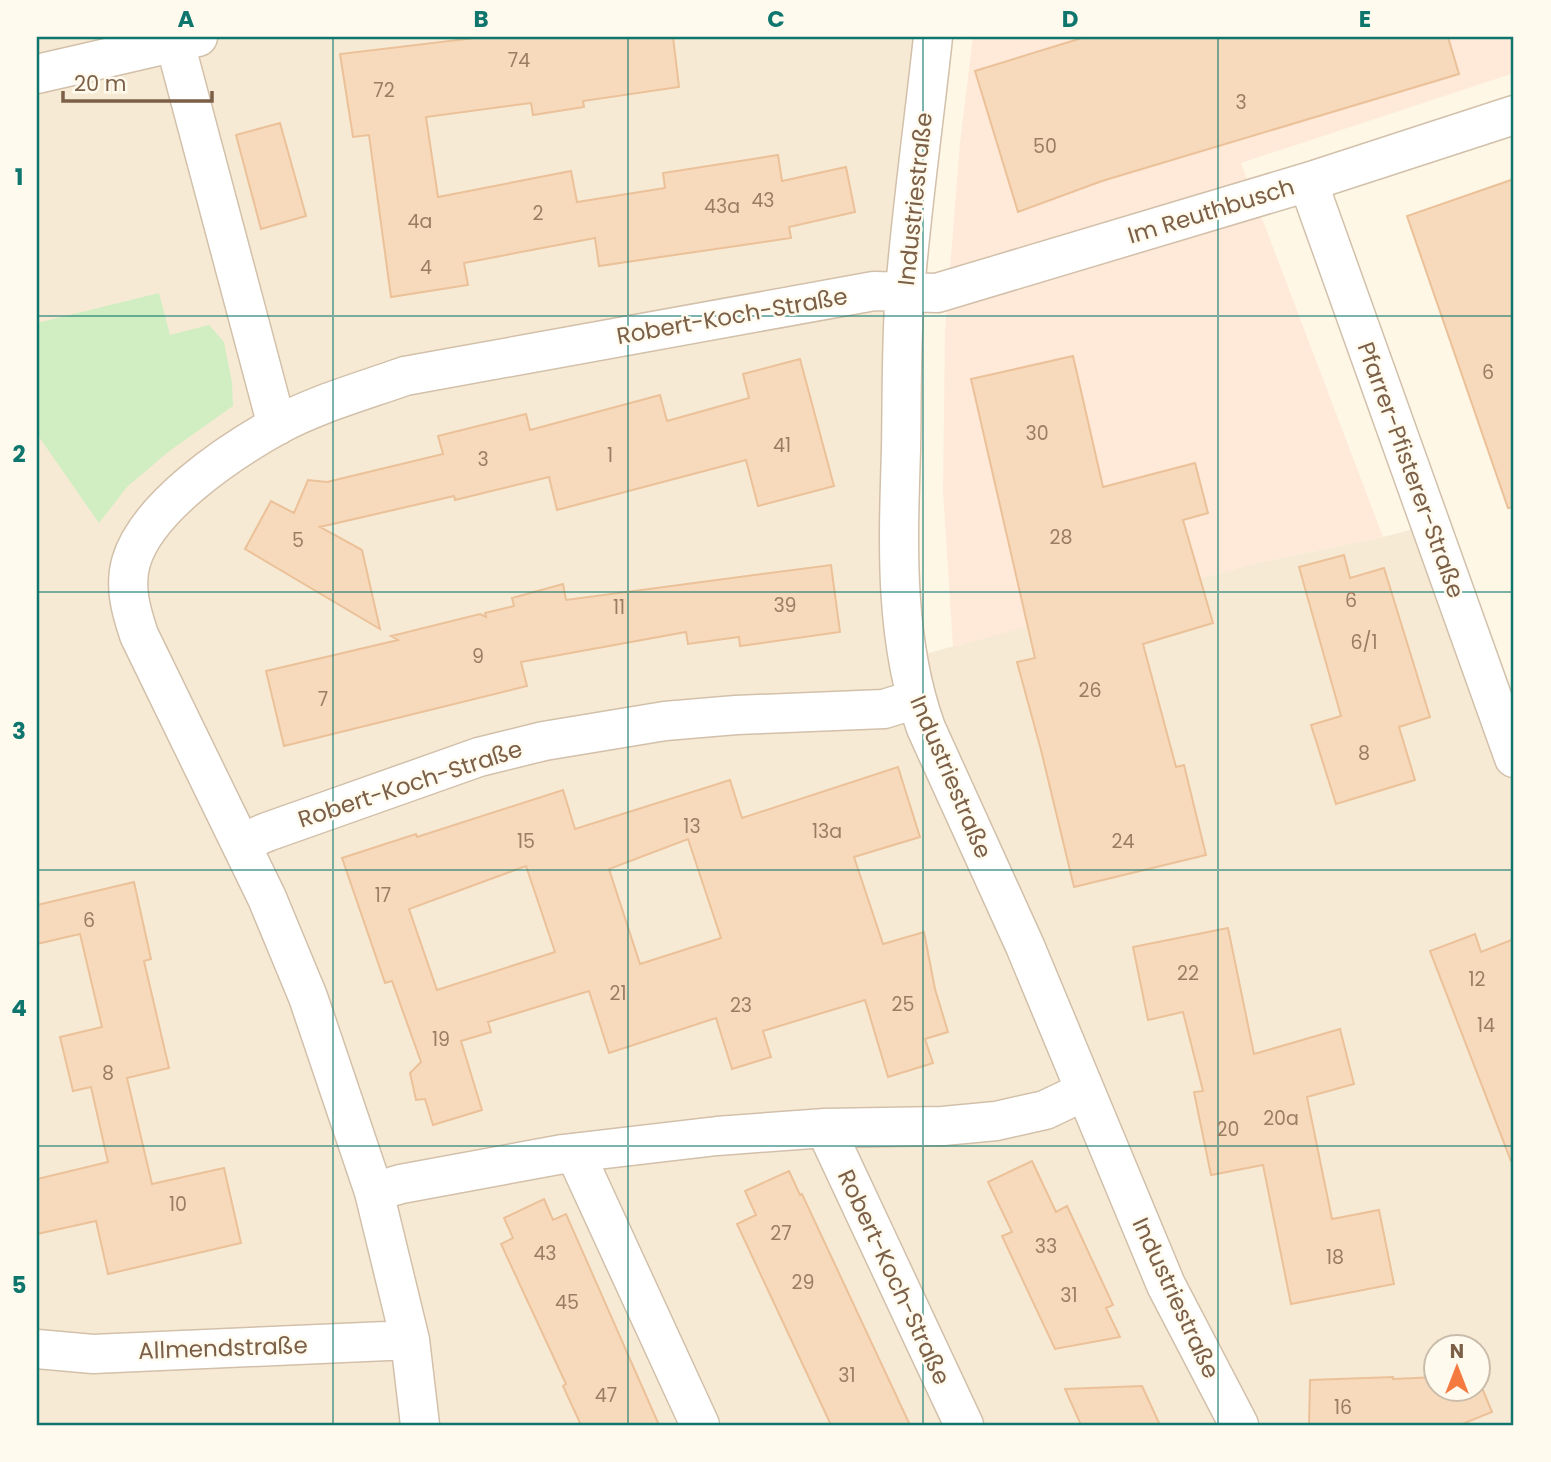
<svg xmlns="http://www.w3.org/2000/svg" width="1551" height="1462" viewBox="0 0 1551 1462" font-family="Poppins,sans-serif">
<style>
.residential{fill:#f7ead4;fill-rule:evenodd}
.commercial{fill:#ffe9d9}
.green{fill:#d0eec2}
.building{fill:#f7d9bb;stroke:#ebc199;stroke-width:2;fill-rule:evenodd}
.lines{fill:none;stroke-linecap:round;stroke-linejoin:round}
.minor-casing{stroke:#d2c0aa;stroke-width:41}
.minor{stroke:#fff;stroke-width:38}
.grid{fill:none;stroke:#0f766e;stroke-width:2;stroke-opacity:0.55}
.labels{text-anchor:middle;stroke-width:5;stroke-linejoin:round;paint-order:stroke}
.number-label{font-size:19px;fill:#9a7e64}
.street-label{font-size:23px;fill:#7b5f47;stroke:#fffaee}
.neatline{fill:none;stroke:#0f766e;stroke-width:2.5}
.grid-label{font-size:23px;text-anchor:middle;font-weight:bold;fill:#0f766e}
</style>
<rect width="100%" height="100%" fill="#fef7e6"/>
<path class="residential" d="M37 37H917L903 660 1257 563 1383 537 1448 520 1514 698V1425H37ZM1436 1346H1478V1388H1436Z"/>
<path class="commercial" d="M973 37H1514V73L1241 163 1383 537 1257 563 953 647 943 491 945 331 960 143Z"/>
<path class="green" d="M159 293 170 335 209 325 224 342 232 383 233 406 168 452 127 487 99 523 37 434V323Z"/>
<path class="building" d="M483 37H673L679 87 583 101 584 107 533 115 531 103 426 117 438 197 571 171 577 202 665 188 663 173 778 155 782 181 846 167 855 212 789 227 791 238 599 266 595 238 464 263 468 285 391 297 369 135 353 137 340 54Z
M1085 37H1448L1459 74 1102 181 1018 212 975 71Z
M280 123 306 216 261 229 236 135Z
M1514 179V507L1508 508 1407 216Z
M1073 356 1103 487 1195 463 1208 513 1183 520 1213 623 1143 644 1176 767 1184 765 1206 855 1074 887 1041 750 1017 662 1035 658 971 379Z
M800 359 834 486 758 506 746 460 557 510 549 477 455 500 454 496 320 527 362 550 380 629 245 549 271 501 294 513 308 480 327 482 443 454 438 436 526 414 530 430 660 395 667 421 749 398 743 374Z
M1344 555 1350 578 1384 568 1430 717 1399 727 1415 780 1336 804 1311 725 1341 716 1299 567Z
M831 565 840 632 740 646 739 637 688 644 686 632 521 662 527 686 284 746 266 671 398 640 391 636 480 614 486 617 485 613 514 606 512 598 563 584 566 600Z
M898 767 920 837 854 857 883 944 924 932 935 989 948 1032 925 1039 933 1063 888 1077 865 1000 763 1031 771 1057 732 1069 716 1018 609 1053 589 991 488 1022 491 1032 461 1041 482 1110 433 1125 425 1099 416 1100 410 1073 421 1062 392 981 385 983 342 858 416 834 417 837 563 790 575 829 730 780 742 818ZM688 839 721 938 640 964 609 869ZM526 866 555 952 437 990 409 909Z
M134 882 151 959 144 961 169 1068 127 1078 152 1184 224 1168 241 1243 108 1274 96 1221 37 1234V1179L108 1162 91 1087 73 1091 60 1037 102 1027 80 934 37 944V905Z
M1228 928 1254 1054 1340 1029 1354 1084 1307 1097 1332 1219 1379 1210 1394 1284 1291 1304 1263 1165 1211 1175 1194 1092 1203 1091 1183 1012 1148 1020 1133 947Z
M1475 934 1481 952 1514 939V1160L1511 1161 1430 951Z
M1032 1161 1056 1212 1067 1206 1113 1305 1106 1308 1120 1337 1055 1349 1002 1236 1012 1232 988 1182Z
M789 1171 800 1195 802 1194 910 1425H831L737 1224 756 1215 745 1191Z
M544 1199 553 1220 566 1214 659 1425H581L563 1386 566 1384 501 1244 513 1238 504 1218Z
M1393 1377V1379L1436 1377V1389H1478V1378L1492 1412 1460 1425H1309L1310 1380Z
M1142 1386 1160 1425H1081L1065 1389Z"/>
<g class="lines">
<defs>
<path id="minor" d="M933 37C924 121 912 206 905 290 901 343 902 397 901 450 898 544 894 639 926 728L1025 946 1166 1285 1239 1425
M175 43 277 426
M37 74 198 37
M1308 182 1514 758
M241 843 267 832 479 757 544 741 665 721 736 715 884 709 916 699
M825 1128 964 1425
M575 1153 700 1425
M374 1192 401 1184 563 1154 717 1136 825 1128 943 1126 996 1121 1045 1110 1085 1091
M37 1349 93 1354 410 1340
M420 1425 410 1340 374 1192 308 997 267 898 139 635C131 611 124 587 131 562 147 507 228 453 276 426 316 404 363 391 405 376L874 291 937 293 1308 182 1514 115"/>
</defs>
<use href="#minor" class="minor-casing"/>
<use href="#minor" class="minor"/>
</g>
<path class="grid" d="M333 37V1425M628 37V1425M923 37V1425M1218 37V1425M37 316H1514M37 592H1514M37 870H1514M37 1146H1514"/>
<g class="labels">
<g class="number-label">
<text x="519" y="67">74</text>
<text x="384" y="97">72</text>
<text x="1241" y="109">3</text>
<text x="1045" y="153">50</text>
<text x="763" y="207">43</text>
<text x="722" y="213">43a</text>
<text x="538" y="220">2</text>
<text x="420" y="228">4a</text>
<text x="426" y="274">4</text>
<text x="1488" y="379">6</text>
<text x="1037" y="440">30</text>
<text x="782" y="452">41</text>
<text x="610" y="462">1</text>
<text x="483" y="466">3</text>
<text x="1061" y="544">28</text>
<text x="298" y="547">5</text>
<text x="1351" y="607">6</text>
<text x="785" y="612">39</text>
<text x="619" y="614">11</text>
<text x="1364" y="649">6/1</text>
<text x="478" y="663">9</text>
<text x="1090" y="697">26</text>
<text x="323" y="706">7</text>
<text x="1364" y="760">8</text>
<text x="692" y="833">13</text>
<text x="827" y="838">13a</text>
<text x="526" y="848">15</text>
<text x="1123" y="848">24</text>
<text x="383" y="902">17</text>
<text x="89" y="927">6</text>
<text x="1188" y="980">22</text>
<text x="1477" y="986">12</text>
<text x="618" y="1000">21</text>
<text x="903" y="1011">25</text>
<text x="741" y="1012">23</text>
<text x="1486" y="1032">14</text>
<text x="441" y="1046">19</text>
<text x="108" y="1080">8</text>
<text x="1281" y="1125">20a</text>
<text x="1228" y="1136">20</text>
<text x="178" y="1211">10</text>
<text x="781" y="1240">27</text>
<text x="1046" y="1253">33</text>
<text x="545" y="1260">43</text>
<text x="1335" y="1264">18</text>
<text x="803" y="1289">29</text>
<text x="1069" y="1302">31</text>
<text x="567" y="1309">45</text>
<text x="847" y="1382">31</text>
<text x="606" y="1402">47</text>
<text x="1343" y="1414">16</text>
</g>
<g class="street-label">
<text transform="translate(915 199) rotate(-84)" y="8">Industriestraße</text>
<text transform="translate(1211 211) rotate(-17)" y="8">Im Reuthbusch</text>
<text transform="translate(732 316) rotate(-10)" y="8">Robert-Koch-Straße</text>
<text transform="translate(1411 470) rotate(70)" y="8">Pfarrer-Pfisterer-Straße</text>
<text transform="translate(951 777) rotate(67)" y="8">Industriestraße</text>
<text transform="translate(410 784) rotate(-18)" y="8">Robert-Koch-Straße</text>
<text transform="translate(894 1277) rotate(65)" y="8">Robert-Koch-Straße</text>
<text transform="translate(1176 1298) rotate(65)" y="8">Industriestraße</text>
<text transform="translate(223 1348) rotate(-2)" y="8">Allmendstraße</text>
</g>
</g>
<rect width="1551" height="1462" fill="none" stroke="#fffaee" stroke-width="77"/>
<g transform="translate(1457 1368)"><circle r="33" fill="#fffaee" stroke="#cabcab" stroke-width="2"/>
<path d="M0-5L12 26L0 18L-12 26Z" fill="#f47a40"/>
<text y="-10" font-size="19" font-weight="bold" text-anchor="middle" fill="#7b5f47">N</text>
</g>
<path d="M63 91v10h149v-10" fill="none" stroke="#7b5f47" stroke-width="3.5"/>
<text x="74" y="91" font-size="21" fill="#7b5f47" stroke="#fffaee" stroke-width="5" paint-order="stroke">20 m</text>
<rect x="38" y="38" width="1474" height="1386" class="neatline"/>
<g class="grid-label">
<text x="186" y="27">A</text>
<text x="481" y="27">B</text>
<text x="776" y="27">C</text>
<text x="1070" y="27">D</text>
<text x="1365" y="27">E</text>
<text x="19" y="185">1</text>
<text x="19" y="462">2</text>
<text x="19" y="739">3</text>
<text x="19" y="1016">4</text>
<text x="19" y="1293">5</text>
</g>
</svg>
